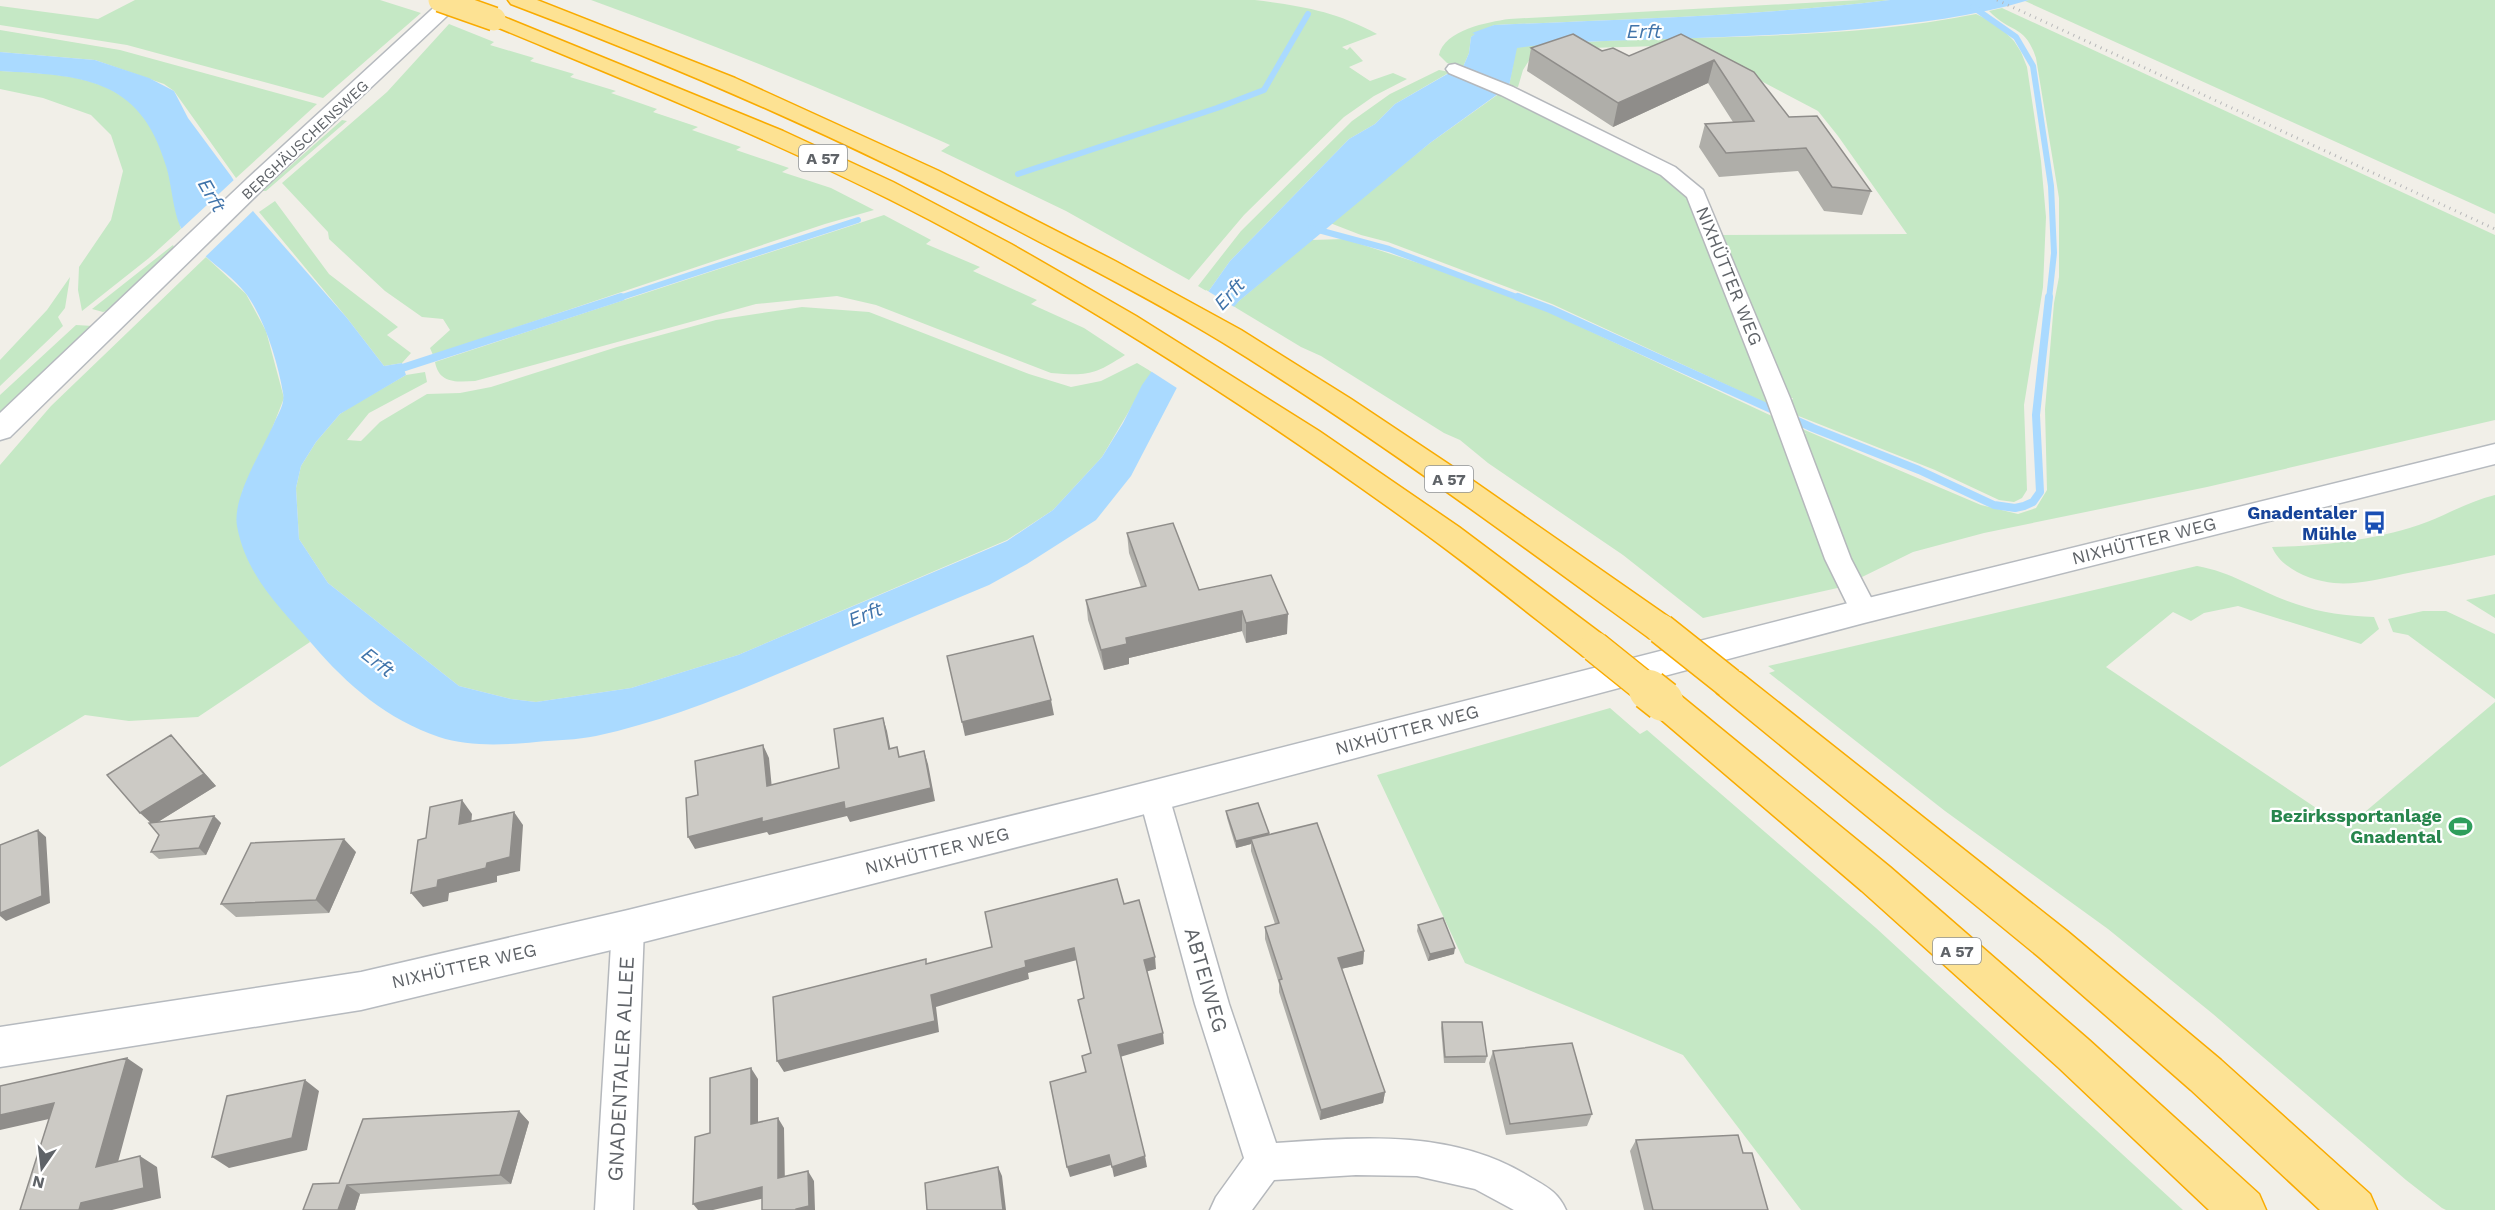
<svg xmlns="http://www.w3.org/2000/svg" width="2495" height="1210" viewBox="0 0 2495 1210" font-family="'Work Sans',sans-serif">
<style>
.green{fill:#c5e8c5}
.water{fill:#aadaff}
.pier{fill:#f1efe8}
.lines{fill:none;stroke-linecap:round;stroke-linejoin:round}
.stream-far1{stroke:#aadaff;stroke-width:6}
.stream{stroke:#aadaff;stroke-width:8}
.street-casing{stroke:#b5b8bc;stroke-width:3}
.secondary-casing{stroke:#b6babf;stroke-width:3}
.highway-casing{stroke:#f9ab00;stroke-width:3}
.street{fill:#fff;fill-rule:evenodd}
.secondary{fill:#fff;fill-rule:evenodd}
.highway{fill:#fde293;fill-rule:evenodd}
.rail{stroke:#b6b7b8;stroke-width:3;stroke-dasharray:1 5;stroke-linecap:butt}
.highway-bridge-far2-casing{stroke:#f9ab00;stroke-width:26;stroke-linecap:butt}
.highway-bridge-far1-casing{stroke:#f9ab00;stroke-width:33;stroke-linecap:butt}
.highway-bridge-casing{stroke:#f9ab00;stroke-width:43;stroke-linecap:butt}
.highway-bridge-far2{stroke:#fde293;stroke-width:23}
.highway-bridge-far1{stroke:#fde293;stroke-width:30}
.highway-bridge{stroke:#fde293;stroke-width:40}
.wall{fill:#afaea9}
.shaded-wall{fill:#8f8d8a}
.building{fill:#cccac5;stroke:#8f8d8a;stroke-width:1.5}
.labels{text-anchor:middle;stroke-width:4.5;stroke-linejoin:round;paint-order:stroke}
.far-street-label{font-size:15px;fill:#5f6368;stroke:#fff}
.shield{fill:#fff;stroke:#8f9295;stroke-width:1.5}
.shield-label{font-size:16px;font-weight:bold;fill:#5f6368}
.street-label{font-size:18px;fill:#5f6368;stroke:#fff}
.transit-label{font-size:18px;font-weight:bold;fill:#164399;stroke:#fff;text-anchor:end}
.leisure-label{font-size:18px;font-weight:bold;fill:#27864d;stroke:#fff;text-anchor:end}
.water-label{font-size:20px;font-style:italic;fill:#4174aa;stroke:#fff}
.near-street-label{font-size:21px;fill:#5f6368;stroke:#fff}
</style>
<rect width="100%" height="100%" fill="#f1efe8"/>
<path class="green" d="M135 0H380L421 13 323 98 127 45 0 25V6L98 19Z
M591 0H1255C1302 6 1335 11 1377 34L1342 47 1347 50 1350 47 1363 61 1349 67 1370 81 1393 73 1407 79 1374 96 1344 117 1244 215 1189 280 1066 211 941 151 950 145C832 92 712 44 591 0Z
M1861 0H1890C1758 16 1626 19 1494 25L1471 37 1469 53 1463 67 1447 63 1439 55C1444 30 1488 22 1509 19Z
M2495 0V214L2025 1 2029 0Z
M2002 8 2495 235V420L2207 487 1984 533 1913 552 1860 578 1855 574 1800 434H1806L1800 428 1981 505 2018 514 2036 508 2047 490 2045 409 2054 303 2059 277V198L2036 58C2025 24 2011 34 1989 11Z
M1976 14 1997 24 2014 41 2021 52 2027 67 2041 161 2046 217 2043 287 2024 405 2027 490 2022 498 2014 502 1999 500 1935 470 1796 415 1791 402 1793 398H1787L1719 235 1907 234 1838 136 1818 111 1693 45 1555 49 1533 54 1523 70 1518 87 1509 86 1516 48 1521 46C1672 33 1827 44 1976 14Z
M449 24 494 42 490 45 534 58 530 61 574 74 570 77 616 91 611 93 657 109 653 112 698 127 692 130 741 147 736 150 789 168 782 172 831 188 874 210 825 224 433 355 430 348 450 330 443 319 422 317 385 291 329 239 328 232 282 183 387 92Z
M0 30 120 50 317 104 236 178 174 91 164 84 95 60 0 52Z
M1439 70 1450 72 1395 104 1375 124 1349 139 1230 261 1208 292 1198 286 1241 231 1352 121 1390 94Z
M0 71C54 74 116 73 150 124 167 150 174 198 181 229L149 258 82 311 78 290 79 267 111 220 123 171 111 135 91 115 43 98 0 89Z
M1500 93 1663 172 1686 194 1771 397H1764L1770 405 1552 304 1388 242 1361 235 1330 223 1430 143Z
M342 120 347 121 266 191H262Z
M275 201 329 274 398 327 387 335 411 353 402 363 384 366 347 318 259 212Z
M884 215 931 240 926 244 980 267 973 271 1037 300 1031 304 1084 328 1125 355C1094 375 1088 376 1051 373L876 305 837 296 756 304 475 381C457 382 439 384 435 362Z
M1345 239 1452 274 1532 304 1774 417 1778 431 1777 433H1782L1842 587 1703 618 1623 555 1488 463 1460 440 1444 433 1321 356 1301 347 1233 306 1311 240Z
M173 245 175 249 110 310 103 312 92 309Z
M206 257 246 294 266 331 284 398 268 439 242 492 310 642 198 717 129 721 85 715 0 767V465L51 406Z
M70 277 65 308 58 317 63 326 0 386V360L47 310Z
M802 307 869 312 1029 374 1071 387 1101 381 1137 363 1152 372 1102 457 1053 510 1007 540 738 655 631 688 536 702 511 699 459 686 328 583 299 539 296 488 301 466 316 442 340 414 352 406 406 375 425 372 427 382 369 413 347 440 361 441 380 422 427 394 460 393 491 387 617 347 716 320Z
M76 325 93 326 0 415V395Z
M2495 495V555C2464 562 2434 568 2403 574 2381 579 2357 585 2334 583 2312 581 2281 569 2272 547 2322 546 2379 540 2427 522 2450 513 2470 501 2495 495Z
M2197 566C2233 572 2262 593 2296 604 2321 613 2347 616 2374 617L2379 629 2361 644 2238 606 2204 613 2191 621 2173 612 2106 667 2346 828 2495 702V1210H2446L2442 1208 2406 1180 2213 1014 2108 929 1945 811 1769 673 1775 671 1768 666Z
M2495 594V618L2466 600Z
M2423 611H2446L2495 634V699L2408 635 2393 632 2388 619Z
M1610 708 1640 734 1647 730 1876 928 2183 1210H1801L1683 1055 1465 963 1377 775Z"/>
<path class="water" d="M1890 0H2029C1973 17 1916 23 1858 29 1757 38 1657 38 1556 43L1517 48 1509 86 1430 143 1239 301 1197 349 1131 476 1096 520 1027 564 989 585C934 608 878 631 823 655 749 686 675 719 596 736 577 740 556 740 536 742 505 745 469 747 439 737 388 720 347 685 313 645 281 609 246 576 237 526 232 496 263 450 275 421 279 413 285 403 283 393 278 363 265 320 247 295 229 271 199 257 183 231 173 216 172 184 166 166 140 76 80 76 0 71V52L95 60 149 78 174 91 188 118 231 176 253 211 347 318 384 366 402 363 406 375 340 414 316 442 301 466 296 488 299 539 328 583 459 686 511 699 536 702 631 688 738 655 1007 541 1053 510 1102 457 1123 423 1142 385 1230 261 1349 139 1375 124 1395 104 1449 73 1465 68 1463 67 1469 53 1471 37 1475 34 1472 33 1494 25C1626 19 1758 16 1890 0Z"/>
<path class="pier" d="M236 178 255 209 203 259 179 231Z
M1206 290 1236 308 1200 351 1180 390 1149 370Z"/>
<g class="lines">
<path class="stream-far1" d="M1973 7 2016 37 2033 66 2051 186 2054 253 2049 299
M1018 174 1217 108 1264 90 1308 14
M1311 228 1389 249 1522 299
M616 299 858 220"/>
<path class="stream" d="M1518 297 1550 309 1813 428 1919 470 1994 505 2015 508 2024 506 2033 502 2040 492 2036 415 2049 297
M393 371 621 297"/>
<defs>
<path id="street" d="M1455 64 1513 87 1675 167 1703 190 1790 398 1851 559 1878 611 1874 618 1864 621 1854 618 1825 559 1766 398 1687 197 1661 175 1501 95 1449 73 1446 69 1449 65Z
M1154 783 1165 787 1169 796 1229 1004 1276 1143C1362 1137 1453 1129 1530 1177 1547 1187 1558 1192 1566 1210H1514L1475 1189 1417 1176 1356 1175 1274 1180 1252 1210H1210L1216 1197 1244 1158 1195 1004 1139 796 1143 787Z
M628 913 640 918 644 928 633 1210H595L612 928 616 918Z"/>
<path id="secondary" d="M442 0H464L264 188 10 437 0 440V413L248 178Z
M2495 444V464L1864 623 1096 827 628 946 361 1010 0 1067V1027L361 972 628 910 1096 795 1864 599Z"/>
<path id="highway" d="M508 0H537L735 78 939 171 1115 261 1241 330 1351 399 1459 471 1673 620 1678 629 1673 638 1661 642 1649 638C1509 536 1370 433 1222 342 1163 306 1100 273 1038 241 867 150 692 72 511 4Z
M494 13 783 131 893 182 1011 244 1136 316 1319 431 1459 527 1607 638 1612 647 1607 656 1595 660 1583 656C1528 613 1473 568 1416 527 1261 415 1100 310 930 220 787 145 636 85 487 23L484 19 487 15Z
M1729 669 1741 673 2067 931 2221 1060 2370 1194 2377 1210H2320L2191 1090 2039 957 1717 693 1712 683 1717 673Z
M1663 687 1675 691 1890 867 2089 1040 2259 1194 2266 1210H2209L2059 1068 1862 891 1651 711 1645 701 1651 691Z"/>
</defs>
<use href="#street" class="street-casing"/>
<use href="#secondary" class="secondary-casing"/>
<use href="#highway" class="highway-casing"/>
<use href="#street" class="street"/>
<use href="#secondary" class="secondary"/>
<use href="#highway" class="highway"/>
<path class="rail" d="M1997 0 2495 229"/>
<defs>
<path id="highway-bridge-far2" d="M440 0 494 19"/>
<path id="highway-bridge-far1" d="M1661 629 1729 683
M1595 647 1651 692"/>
<path id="highway-bridge" d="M1649 690 1663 701"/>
</defs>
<use href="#highway-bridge-far2" class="highway-bridge-far2-casing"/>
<use href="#highway-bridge-far1" class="highway-bridge-far1-casing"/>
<use href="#highway-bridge" class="highway-bridge-casing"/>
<use href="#highway-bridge-far2" class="highway-bridge-far2"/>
<use href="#highway-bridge-far1" class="highway-bridge-far1"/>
<use href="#highway-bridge" class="highway-bridge"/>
</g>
<path class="wall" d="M1681 34 1789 117 1871 191 1862 215 1824 211 1798 171 1719 177 1699 147 1705 124 1733 122 1708 83 1613 127 1527 71 1531 48 1602 51 1629 56Z
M1127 533 1199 590 1287 634 1246 643 1242 631 1129 658V664L1104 670 1088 620 1086 600 1141 587 1129 553Z
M171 735 216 786 158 822 214 816 221 823 206 855 159 859 151 852 159 835 150 823Z
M1226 811 1269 833V835L1364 951 1363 964 1341 969 1385 1092 1383 1103 1320 1120 1279 992V984L1265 939V927L1275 924 1251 851V844L1236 848 1227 818Z
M356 852 329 913 236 917 221 904Z
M1418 925 1454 954 1428 961 1417 931Z
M1442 1022 1487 1056 1485 1063H1444L1441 1028Z
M1493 1051 1592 1114 1587 1126 1506 1135 1489 1063Z
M519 1111 529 1122 511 1184 360 1194 355 1210H303L339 1183Z
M1636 1140 1768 1210H1644L1630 1151Z"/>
<path class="shaded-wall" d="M1714 60 1708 83 1613 127 1618 103Z
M1242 611V631L1129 658V664L1104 670 1101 650 1126 638Z
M1288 614 1287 634 1246 643V623Z
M1051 700 1054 715 965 736 962 722Z
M883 718 887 731 893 763 889 749Z
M171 735 216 786 153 825 140 813Z
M763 745 769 758 773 799 767 786Z
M924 751 928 764 935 801 850 822 847 816 769 835 767 832 695 849 688 837 762 818Z
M462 800 472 814 470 838 459 824Z
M514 812 523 825 520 871 497 876V882L449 893 448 901 423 907 411 893 438 880 487 863Z
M214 816 221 823 206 855 199 848Z
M38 830 46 837 50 903 6 921 0 916V913Z
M1269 833 1268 840 1251 839V844L1236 848V841Z
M344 839 356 852 329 913 316 900Z
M1074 948 1077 960 1028 973 1029 979 936 1007 939 1032 784 1072 777 1061 931 995 1025 961Z
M1455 948 1454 954 1428 961 1430 954Z
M1364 951 1363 964 1336 970 1338 958Z
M1155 957 1156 969 1145 972 1144 960Z
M1163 1033 1164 1044 1120 1057 1118 1045Z
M127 1058 143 1069 114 1177 96 1167Z
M751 1068 758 1079V1134L751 1124Z
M305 1080 319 1091 307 1150 229 1168 212 1157Z
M1385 1092 1383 1103 1320 1120 1321 1110Z
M54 1103 71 1114 0 1130V1115Z
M519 1111 529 1122 511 1184 500 1175Z
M778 1118 784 1128 785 1187 778 1178Z
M1109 1155 1111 1165 1070 1177 1067 1167Z
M140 1156 157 1167 161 1198 112 1210H79L81 1203Z
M1145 1156 1147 1167 1114 1177 1112 1167Z
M998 1167 1002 1176 1006 1210H1003Z
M808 1171 814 1181 815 1210H796Z
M347 1185 360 1194 355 1210H338Z
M762 1187 769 1197 713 1210H698L693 1204Z"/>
<path class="building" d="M1573 34 1602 51 1613 48 1629 56 1681 34 1754 72 1789 117 1817 116 1871 191 1832 187 1806 148 1726 153 1705 124 1754 121 1714 60 1618 103 1531 48Z
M1173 523 1199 590 1271 575 1288 614 1246 623 1242 611 1126 638 1127 644 1101 650 1086 600 1146 586 1127 533Z
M1033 636 1051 700 962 722 947 656Z
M883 718 889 749 897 747 899 757 924 751 931 788 845 809 844 802 762 822V818L688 837 686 798 698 795 695 761 763 745 767 786 839 768 834 729Z
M171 735 204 774 140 813 107 775Z
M462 800 459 824 514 812 510 857 487 863 486 868 438 880 437 887 411 893 418 840 426 838 430 807Z
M1258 803 1269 833 1236 841 1226 811Z
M214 816 199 848 151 852 159 835 149 823Z
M1317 823 1364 951 1338 958 1385 1092 1321 1110 1279 980 1282 979 1265 927 1279 923 1251 839Z
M38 830 42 896 0 913V845Z
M344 839 316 900 221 904 251 843Z
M1117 879 1124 904 1139 900 1155 957 1144 960 1163 1033 1118 1045 1145 1156 1112 1167 1109 1155 1067 1167 1050 1082 1086 1072 1082 1056 1091 1053 1078 1000 1084 998 1074 948 1025 961 1026 967 931 995 935 1021 777 1061 773 997 926 959V964L992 947 985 912Z
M1443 918 1455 948 1430 954 1418 925Z
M1442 1022H1482L1487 1056 1445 1057Z
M1572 1043 1592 1114 1510 1124 1493 1051Z
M127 1058 96 1167 140 1156 144 1188 81 1203 79 1210H20L54 1103 0 1115V1086Z
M751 1068V1124L778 1118V1178L808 1171 809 1206 796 1209V1210H762V1187L693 1204 695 1137 710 1133V1078Z
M305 1080 292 1138 212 1157 227 1096Z
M519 1111 500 1175 347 1185 338 1210H303L313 1184 339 1183 363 1119Z
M1738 1135 1743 1153H1752L1768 1210H1653L1636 1140Z
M998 1167 1003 1210H927L925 1183Z"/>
<defs>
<symbol id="bus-bare" viewBox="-9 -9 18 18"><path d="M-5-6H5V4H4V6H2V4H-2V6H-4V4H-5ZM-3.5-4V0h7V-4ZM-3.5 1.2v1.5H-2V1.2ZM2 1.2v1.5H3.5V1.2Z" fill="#1a4fb4" stroke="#fff" stroke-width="2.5" paint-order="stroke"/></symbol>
<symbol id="stadium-bare" viewBox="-9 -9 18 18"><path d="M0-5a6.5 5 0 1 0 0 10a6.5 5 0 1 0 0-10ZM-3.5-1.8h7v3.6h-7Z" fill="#2e9e5b" stroke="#fff" stroke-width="2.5" paint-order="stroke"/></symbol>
</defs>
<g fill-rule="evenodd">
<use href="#bus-bare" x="2358" y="506" width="33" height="33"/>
<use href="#stadium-bare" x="2444" y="810" width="33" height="33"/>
</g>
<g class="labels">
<g class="far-street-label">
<text transform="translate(305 140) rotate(-43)" y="5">BERGHÄUSCHENSWEG</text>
</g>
<g class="shield">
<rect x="799" y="145" width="48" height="26" rx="4.5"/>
<rect x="1425" y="466" width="48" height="26" rx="4.5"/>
<rect x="1933" y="938" width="48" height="26" rx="4.5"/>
</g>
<g class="shield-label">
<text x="823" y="164">A 57</text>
<text x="1449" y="485">A 57</text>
<text x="1957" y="957">A 57</text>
</g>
<g class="street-label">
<text transform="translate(1729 276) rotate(68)" y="6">NIXHÜTTER WEG</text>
<text transform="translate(2144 541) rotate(-14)" y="6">NIXHÜTTER WEG</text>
<text transform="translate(1407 730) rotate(-15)" y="6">NIXHÜTTER WEG</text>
<text transform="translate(937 851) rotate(-14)" y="6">NIXHÜTTER WEG</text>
<text transform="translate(464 966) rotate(-13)" y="6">NIXHÜTTER WEG</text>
</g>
<g class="transit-label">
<text x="2357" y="519">Gnadentaler<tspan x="2357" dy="21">Mühle</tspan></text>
</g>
<g class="leisure-label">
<text x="2442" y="822">Bezirkssportanlage<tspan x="2442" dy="21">Gnadental</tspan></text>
</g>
<g class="water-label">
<text x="1644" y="38">Erft</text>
<text transform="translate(212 195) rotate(60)" y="7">Erft</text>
<text transform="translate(1229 294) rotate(-47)" y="7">Erft</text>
<text transform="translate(865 614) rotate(-22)" y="7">Erft</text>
<text transform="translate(378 662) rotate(38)" y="7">Erft</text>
</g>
<g class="near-street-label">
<text transform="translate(1206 980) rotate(74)" y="7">ABTEIWEG</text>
<text transform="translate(621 1069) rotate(-87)" y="7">GNADENTALER ALLEE</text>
</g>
</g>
<g transform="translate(42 1168) rotate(194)" stroke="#ffffff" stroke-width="4.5" paint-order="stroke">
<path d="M0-4.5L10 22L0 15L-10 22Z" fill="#5f6368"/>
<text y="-9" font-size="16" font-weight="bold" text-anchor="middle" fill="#5f6368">N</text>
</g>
</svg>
